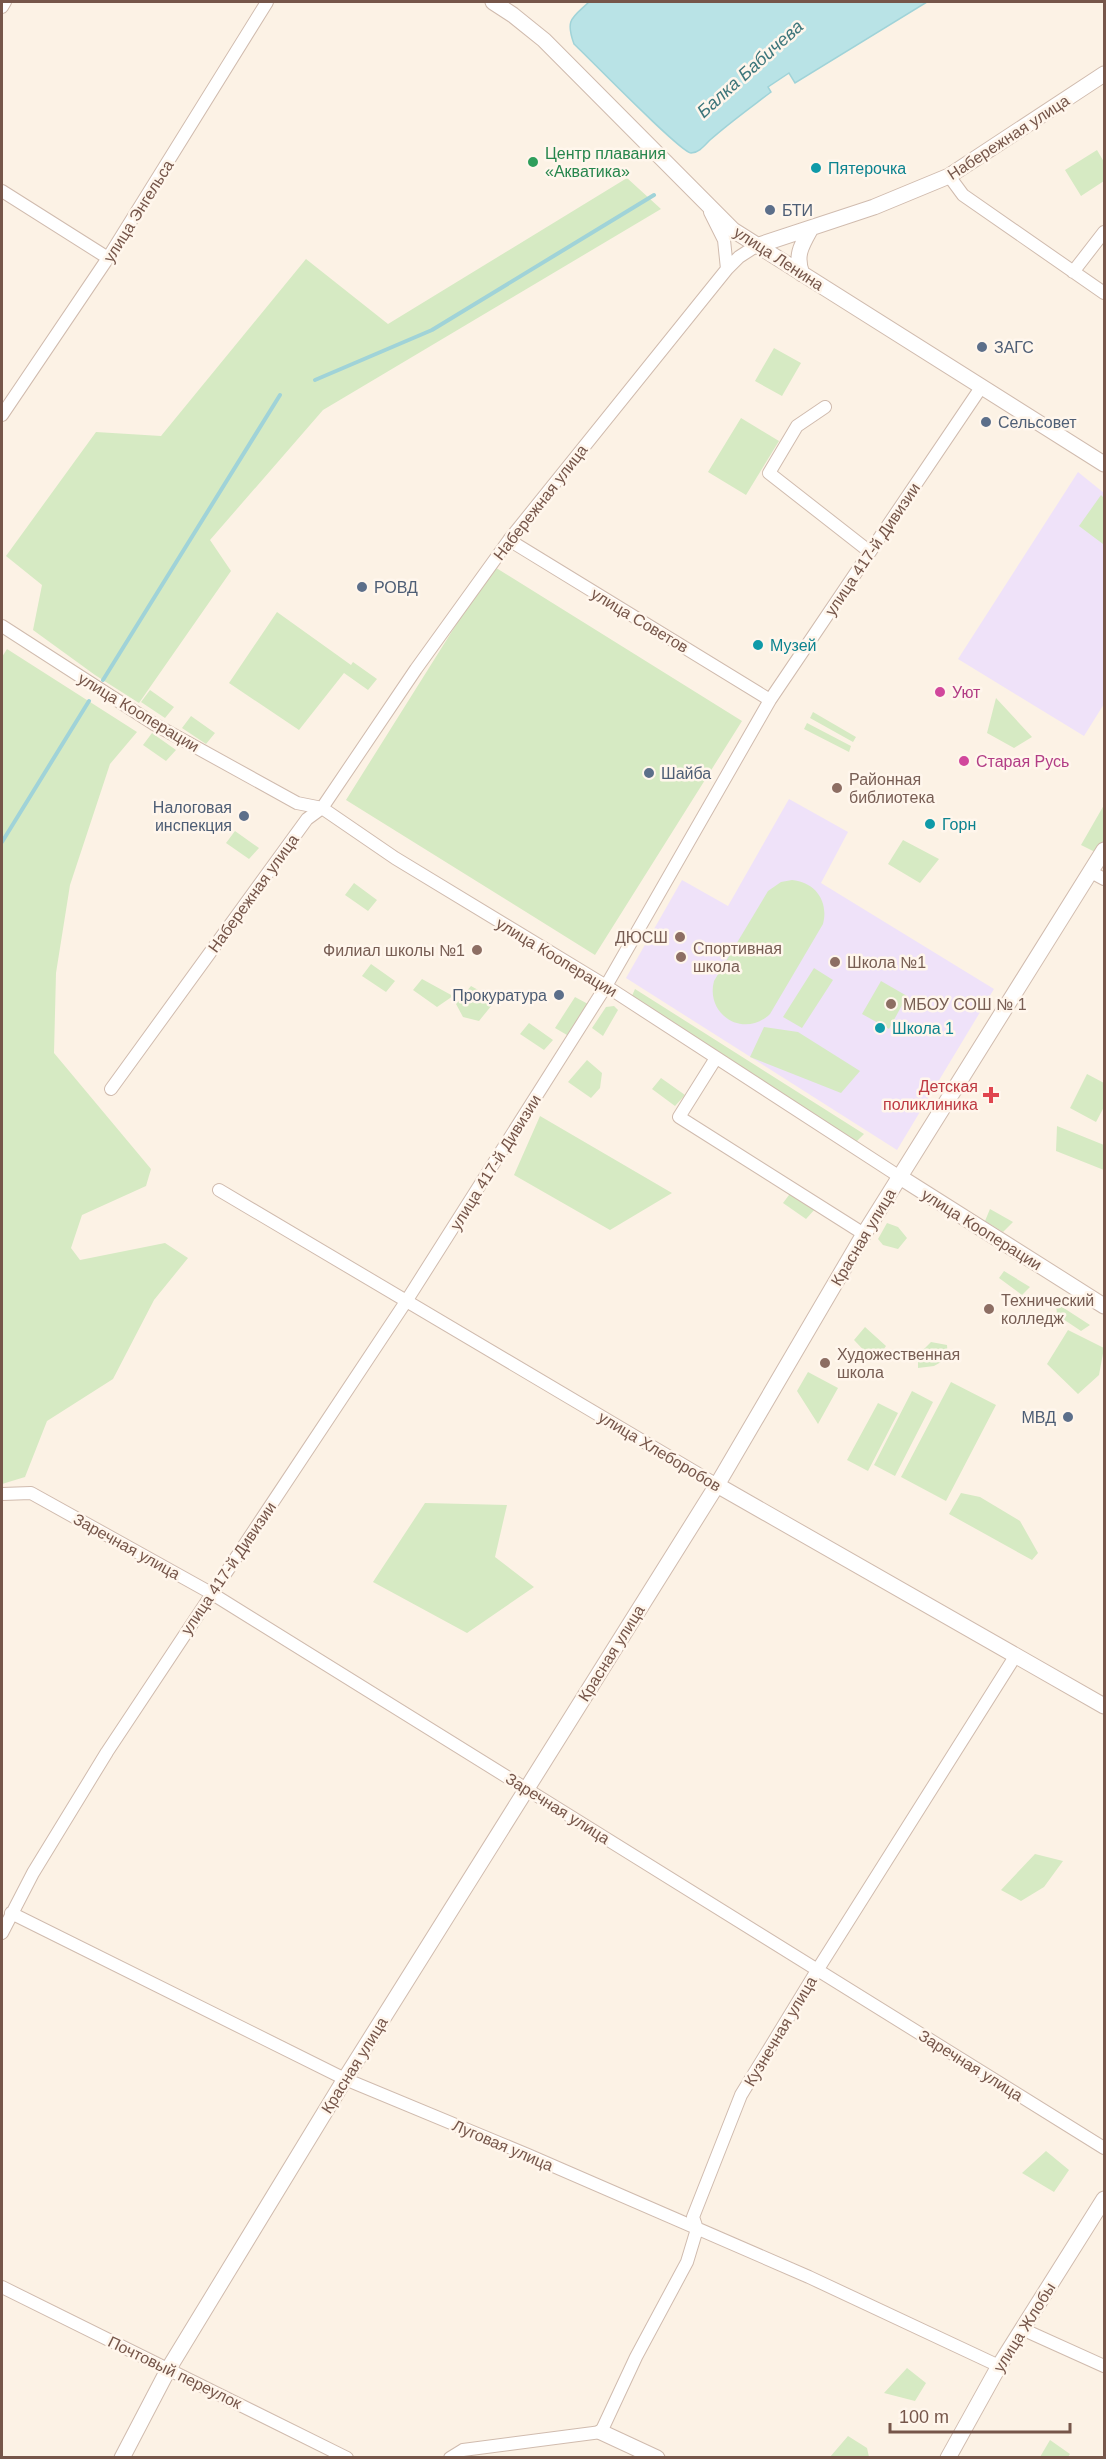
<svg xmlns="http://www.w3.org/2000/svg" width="1106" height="2459" viewBox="0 0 1106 2459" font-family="Helvetica,sans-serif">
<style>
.education{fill:#efe2f9}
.green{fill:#d6eac3}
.water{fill:#b9e3e6;stroke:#a0d3d8;stroke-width:1.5}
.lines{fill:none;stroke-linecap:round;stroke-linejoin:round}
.stream{stroke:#a0d3d8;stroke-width:4}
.minor-casing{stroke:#d0bbae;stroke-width:14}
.tertiary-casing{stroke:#d0bbae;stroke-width:17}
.minor{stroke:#fff;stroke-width:12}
.tertiary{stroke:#fff;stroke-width:15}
.leisure-dot{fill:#2e9e5b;stroke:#fff6ec;stroke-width:2}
.culture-dot{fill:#0f9aa8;stroke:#fff6ec;stroke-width:2}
.service-dot{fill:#5c6f8a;stroke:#fff6ec;stroke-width:2}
.hotel-dot{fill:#d1479c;stroke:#fff6ec;stroke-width:2}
.education-dot{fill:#8d6e63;stroke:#fff6ec;stroke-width:2}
.health-dot{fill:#e0444e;stroke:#fff6ec;stroke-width:2}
.labels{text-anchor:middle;stroke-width:5;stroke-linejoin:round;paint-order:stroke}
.street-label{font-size:16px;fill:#76564a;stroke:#fff6ec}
.leisure-label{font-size:16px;fill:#27864d;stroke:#fff6ec;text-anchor:start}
.culture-label{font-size:16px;fill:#0d838f;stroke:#fff6ec;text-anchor:start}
.service-label{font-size:16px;fill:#4e5e75;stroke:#fff6ec;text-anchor:start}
.hotel-label{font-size:16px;fill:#b23c85;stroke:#fff6ec;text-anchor:start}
.education-label{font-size:16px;fill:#785e54;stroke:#fff6ec;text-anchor:start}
.health-label{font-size:16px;fill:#be3a42;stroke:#fff6ec;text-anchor:end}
.water-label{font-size:18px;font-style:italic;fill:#3d767b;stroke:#fff6ec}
</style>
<rect width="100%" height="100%" fill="#fcf2e5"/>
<path class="education" d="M1078 472 1104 493V704L1084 736 958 659Z
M789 799 848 832 821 883 994 989 897 1150 626 978 682 880 728 906Z"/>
<path class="green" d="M1097 150 1104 162V181L1081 196 1065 170Z
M627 178 661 209 323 410 210 540 231 571 139 703 95 675 33 630 42 585 6 556 96 432 161 436 306 259 388 324Z
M774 348 801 363 782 396 755 381Z
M741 418 779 441 746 495 708 472Z
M1101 495 1104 498 1103 544 1079 526Z
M493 566 742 721 595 955 346 800Z
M277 612 351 665 353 662 377 679 368 690 344 673 299 730 229 683Z
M7 649 137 732 110 764 70 885 56 973 54 1053 151 1169 146 1186 82 1215 71 1248 80 1260 165 1243 188 1258 154 1300 113 1379 47 1421 25 1477 2 1484V657Z
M150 690 174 707 165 718 141 702Z
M996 698 1032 737 1014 748 987 733Z
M813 712 856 737 853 742 810 718Z
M191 716 215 733 206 744 182 728Z
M807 723 851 746 849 752 804 729Z
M152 733 176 750 166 761 143 745Z
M1104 805V841L1097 853 1081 845Z
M235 831 259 848 249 859 226 843Z
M903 840 939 859 920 883 888 864Z
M792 880C815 882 829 901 823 924L770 1014C744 1039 705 1015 714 981L768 891 781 882Z
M354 883 377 900 368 911 345 895Z
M371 964 395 981 386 992 362 976Z
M814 968 833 980 802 1028 783 1017Z
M422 979 453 996 437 1007 413 990Z
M881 981 907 996 889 1029 862 1014Z
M471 986 496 1000 479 1021 463 1017 456 1004Z
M635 989 864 1134 856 1142 631 998Z
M575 997 588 1004 567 1035 555 1028Z
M614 1006 618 1010 603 1036 592 1028 606 1007Z
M529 1023 553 1040 544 1050 520 1034Z
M764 1027 798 1032 860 1071 841 1093 750 1057Z
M587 1060 602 1073 600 1088 591 1098 568 1082Z
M1087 1074 1104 1083V1107L1096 1122 1070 1108Z
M661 1078 685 1095 675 1106 652 1089Z
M540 1116 672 1193 610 1230 514 1175Z
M1057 1126 1104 1145V1170L1056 1151Z
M792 1191 816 1208 806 1219 783 1203Z
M990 1209 1013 1222 1003 1232 985 1221Z
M887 1223 898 1227 907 1238 898 1249 883 1245 878 1239Z
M1004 1271 1030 1287 1022 1295 999 1278Z
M1056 1303 1090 1325 1081 1331 1057 1315Z
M865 1327 886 1346 875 1362 854 1340Z
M1068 1330 1104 1348 1099 1375 1078 1394 1047 1364Z
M931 1342 947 1345 948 1358 934 1366 918 1368V1355Z
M808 1372 838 1388 818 1424 797 1391Z
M951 1382 996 1405 946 1501 901 1477Z
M912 1391 933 1402 895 1476 874 1465Z
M878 1403 898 1413 868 1471 847 1460Z
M961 1493 980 1497 1020 1521 1038 1553 1032 1560 949 1514Z
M425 1503 507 1505 495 1557 534 1587 467 1633 373 1582Z
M1035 1854 1063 1861 1044 1887 1021 1901 1001 1890Z
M1046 2151 1069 2170 1054 2192 1022 2173Z
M907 2368 926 2383 915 2401 884 2393Z
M848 2436 867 2448 869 2457H830Z
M1050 2440 1070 2454 1068 2457H1040Z"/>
<path class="water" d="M589 2H927L795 83 789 73 768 87 771 92C750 108 729 123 710 140 705 145 699 153 691 153 681 153 588 57 574 44 565 19 572 18 589 2Z"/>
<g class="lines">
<path class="stream" d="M315 380 432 330 654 195
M103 680 280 395
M2 842 89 701"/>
<defs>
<path id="minor" d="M2 7 5 2
M949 176 963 195 1104 293
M2 191 108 258
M710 212 724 240 727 269
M1073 272 1104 232
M825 407 797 426 769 473 870 552
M2 415 108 258 267 2
M509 540 770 700
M2 626 154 724 297 803 322 808 395 858 606 986 900 1177
M1091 872 1104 879
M716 1058 679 1117 864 1234
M111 1089 307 819 322 808 416 669 509 540 727 269 739 257 756 246
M219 1190 717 1485
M2 1494 31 1493 211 1593 1104 2148
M11 1913 345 2079 528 2155 809 2277 999 2366
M2 1933 33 1873 107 1752 407 1300 606 986 770 700 982 386
M2 2287 347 2458
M1022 2329 1104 2366
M450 2458 463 2450 601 2432 636 2357 687 2262 697 2229 693 2217 741 2095 818 1969 1016 1655"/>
<path id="tertiary" d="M493 2 513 15 544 40 733 230 1104 464
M756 246 874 207 949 176 1104 74
M802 274C795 256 801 246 810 230
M900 1177 1104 1306
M717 1485 1104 1706
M601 2432 657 2458
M122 2458 169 2368 345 2079 717 1485 864 1234 1104 850
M948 2458 999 2366 1104 2199"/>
</defs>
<use href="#minor" class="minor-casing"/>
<use href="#tertiary" class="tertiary-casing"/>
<use href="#minor" class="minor"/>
<use href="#tertiary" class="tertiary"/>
</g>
<circle class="leisure-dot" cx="533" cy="162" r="6"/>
<g class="culture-dot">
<circle cx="816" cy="168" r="6"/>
<circle cx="758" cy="645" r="6"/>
<circle cx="930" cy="824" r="6"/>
<circle cx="880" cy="1028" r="6"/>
</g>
<g class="service-dot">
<circle cx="770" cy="210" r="6"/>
<circle cx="982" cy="347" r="6"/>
<circle cx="986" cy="422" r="6"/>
<circle cx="362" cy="587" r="6"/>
<circle cx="649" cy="773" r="6"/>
<circle cx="244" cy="816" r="6"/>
<circle cx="559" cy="995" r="6"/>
<circle cx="1068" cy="1417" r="6"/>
</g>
<g class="hotel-dot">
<circle cx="940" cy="692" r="6"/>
<circle cx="964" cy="761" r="6"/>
</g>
<g class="education-dot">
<circle cx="837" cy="788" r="6"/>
<circle cx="680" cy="937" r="6"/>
<circle cx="477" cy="950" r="6"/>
<circle cx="681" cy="957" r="6"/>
<circle cx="835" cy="962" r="6"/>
<circle cx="891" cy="1004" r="6"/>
<circle cx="989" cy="1309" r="6"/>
<circle cx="825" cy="1363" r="6"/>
</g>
<path class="health-dot" d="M988 1086h6v6h6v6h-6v6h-6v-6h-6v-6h6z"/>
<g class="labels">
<g class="street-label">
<text transform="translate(1008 137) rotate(-33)" y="6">Набережная улица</text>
<text transform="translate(138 211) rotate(-58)" y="6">улица Энгельса</text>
<text transform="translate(779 258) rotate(33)" y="6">улица Ленина</text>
<text transform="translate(540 502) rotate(-52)" y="6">Набережная улица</text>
<text transform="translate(872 549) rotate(-56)" y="6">улица 417-й Дивизии</text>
<text transform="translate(640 620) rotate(31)" y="6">улица Советов</text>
<text transform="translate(139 712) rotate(31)" y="6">улица Кооперации</text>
<text transform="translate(253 893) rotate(-54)" y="6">Набережная улица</text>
<text transform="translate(557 957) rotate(31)" y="6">улица Кооперации</text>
<text transform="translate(495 1162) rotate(-58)" y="6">улица 417-й Дивизии</text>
<text transform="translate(982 1229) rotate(32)" y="6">улица Кооперации</text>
<text transform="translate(863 1237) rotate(-59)" y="6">Красная улица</text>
<text transform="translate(660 1451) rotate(31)" y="6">улица Хлеборобов</text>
<text transform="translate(127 1546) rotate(29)" y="6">Заречная улица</text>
<text transform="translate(228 1568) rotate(-56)" y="6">улица 417-й Дивизии</text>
<text transform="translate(611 1653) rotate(-58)" y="6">Красная улица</text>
<text transform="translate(558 1808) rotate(32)" y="6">Заречная улица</text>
<text transform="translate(780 2031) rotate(-59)" y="6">Кузнечная улица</text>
<text transform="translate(354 2065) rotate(-58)" y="6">Красная улица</text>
<text transform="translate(971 2065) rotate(32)" y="6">Заречная улица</text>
<text transform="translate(503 2145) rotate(23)" y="6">Луговая улица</text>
<text transform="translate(1024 2327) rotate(-58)" y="6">улица Жлобы</text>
<text transform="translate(175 2372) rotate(26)" y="6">Почтовый переулок</text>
</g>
<g class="leisure-label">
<text x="545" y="159">Центр плавания<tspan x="545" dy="18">«Акватика»</tspan></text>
</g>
<g class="culture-label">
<text x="828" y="174">Пятерочка</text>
<text x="770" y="651">Музей</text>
<text x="942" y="830">Горн</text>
<text x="892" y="1034">Школа 1</text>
</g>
<g class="service-label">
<text x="782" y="216">БТИ</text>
<text x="994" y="353">ЗАГС</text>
<text x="998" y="428">Сельсовет</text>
<text x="374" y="593">РОВД</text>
<text x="661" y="779">Шайба</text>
<text x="232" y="813" text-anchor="end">Налоговая<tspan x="232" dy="18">инспекция</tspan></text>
<text x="547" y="1001" text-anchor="end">Прокуратура</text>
<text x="1056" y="1423" text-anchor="end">МВД</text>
</g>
<g class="hotel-label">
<text x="952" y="698">Уют</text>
<text x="976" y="767">Старая Русь</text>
</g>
<g class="education-label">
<text x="849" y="785">Районная<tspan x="849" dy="18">библиотека</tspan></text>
<text x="668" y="943" text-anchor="end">ДЮСШ</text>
<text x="693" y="954">Спортивная<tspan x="693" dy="18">школа</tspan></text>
<text x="465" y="956" text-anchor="end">Филиал школы №1</text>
<text x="847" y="968">Школа №1</text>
<text x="903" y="1010">МБОУ СОШ № 1</text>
<text x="1001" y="1306">Технический<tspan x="1001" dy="18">колледж</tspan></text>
<text x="837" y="1360">Художественная<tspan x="837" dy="18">школа</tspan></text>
</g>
<g class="health-label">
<text x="978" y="1092">Детская<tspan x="978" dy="18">поликлиника</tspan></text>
</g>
<g class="water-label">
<text transform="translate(750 69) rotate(-42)" y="6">Балка Бабичева</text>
</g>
</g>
<rect width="1106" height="2459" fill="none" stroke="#76564a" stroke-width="6"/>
<path d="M890 2423v9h180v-9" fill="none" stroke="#76564a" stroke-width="3"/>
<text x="899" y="2423" font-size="18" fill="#76564a" stroke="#fff6ec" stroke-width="4.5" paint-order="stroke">100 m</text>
</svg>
